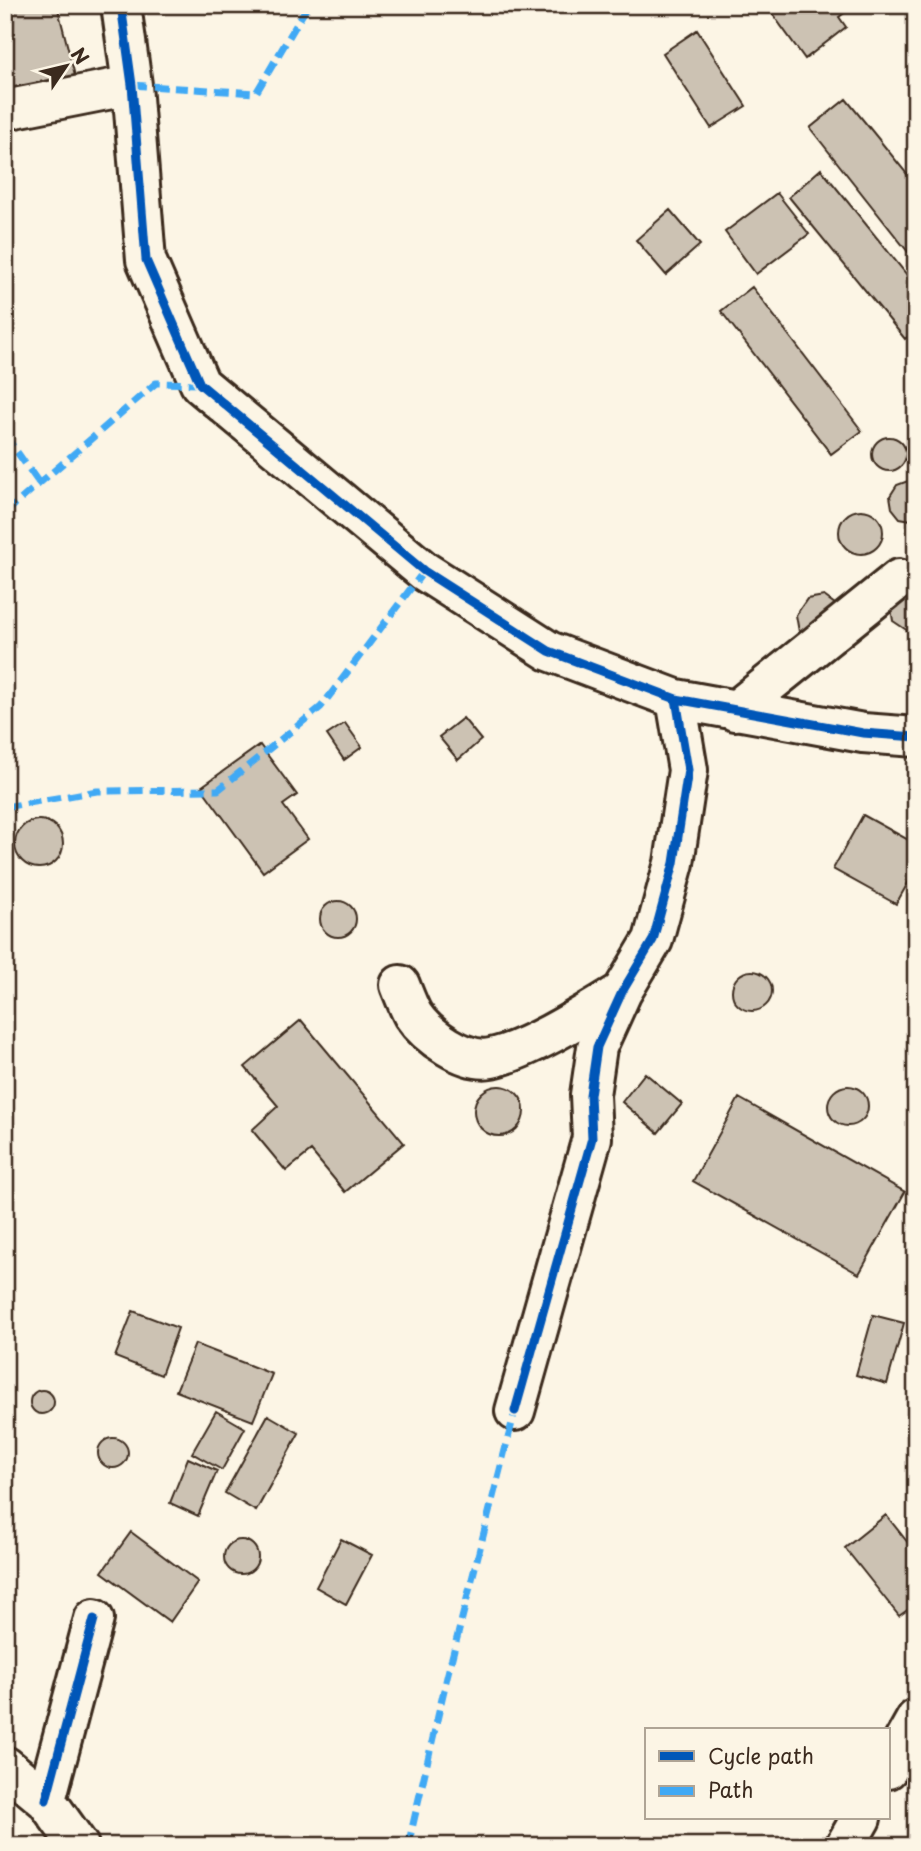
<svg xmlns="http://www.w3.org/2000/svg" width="921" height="1851" viewBox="0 0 921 1851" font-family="'Playpen Sans',sans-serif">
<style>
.building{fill:#ccc2b3;stroke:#3b2a1e;stroke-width:2}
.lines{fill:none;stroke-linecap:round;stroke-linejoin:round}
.street-casing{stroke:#3b2a1e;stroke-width:44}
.street{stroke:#fcf5e5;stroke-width:38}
.quiet{stroke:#3fa9f5;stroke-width:7;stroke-dasharray:14 7;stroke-linecap:butt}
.cycleway-casing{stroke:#fcf5e5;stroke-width:13}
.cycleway{stroke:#0057b8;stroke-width:9}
</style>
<rect width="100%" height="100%" fill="#fcf5e5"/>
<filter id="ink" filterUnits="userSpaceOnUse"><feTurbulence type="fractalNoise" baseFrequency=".0143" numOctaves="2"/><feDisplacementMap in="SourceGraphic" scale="14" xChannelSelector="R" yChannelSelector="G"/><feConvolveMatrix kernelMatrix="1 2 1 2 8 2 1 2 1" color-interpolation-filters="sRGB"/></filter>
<g filter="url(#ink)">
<path class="building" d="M5 5H57L75 76 5 94Z
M766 5H855L839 17 846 27 805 59Z
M697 30 746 106 711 128 663 53Z
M846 99 916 185V262L810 128Z
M821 169 916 286V330L905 339 789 197Z
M777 193 809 234 756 274 725 232Z
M670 210 700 245 666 275 636 240Z
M752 287 862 431 831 454 721 311Z
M872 454a17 17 0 1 1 34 0a17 17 0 1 1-34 0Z
M908 481 916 483V518L911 520 900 518 892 508 890 496 897 485Z
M839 532a22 22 0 1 1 44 0a22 22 0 1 1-44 0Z
M916 586V630L908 631 893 621 890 602Z
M824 596 839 607 813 643 799 632 796 615 807 599Z
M463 718 481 740 458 760 439 737Z
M345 723 362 747 344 760 327 735Z
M260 745 297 795 283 805 308 839 263 872 201 787Z
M863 815 916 844V869L896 904 833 869Z
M15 844a24 24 0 1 1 48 0a24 24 0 1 1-48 0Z
M320 919a18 18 0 1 1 36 0a18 18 0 1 1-36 0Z
M732 991a20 20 0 1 1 40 0a20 20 0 1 1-40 0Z
M301 1020 404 1143 345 1192 311 1151 286 1171 252 1130 278 1106 245 1067Z
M645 1073 682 1104 658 1133 622 1102Z
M828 1106a20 20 0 1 1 40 0a20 20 0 1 1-40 0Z
M474 1111a25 25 0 1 1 50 0a25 25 0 1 1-50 0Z
M739 1098 905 1192 859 1274 693 1181Z
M133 1311 178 1328 161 1375 115 1357Z
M873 1315 904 1323 887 1384 856 1375Z
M195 1344 272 1374 253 1421 176 1391Z
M30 1402a12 12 0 1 1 24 0a12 12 0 1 1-24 0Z
M216 1411 245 1428 222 1470 192 1453Z
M268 1415 299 1433 256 1511 225 1493Z
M98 1453a15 15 0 1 1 30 0a15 15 0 1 1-30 0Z
M188 1458 217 1471 198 1516 170 1503Z
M886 1515 916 1553V1604L899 1616 845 1548Z
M131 1532 198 1582 170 1622 102 1572Z
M341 1539 372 1555 346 1604 316 1587Z
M224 1557a17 17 0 1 1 34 0a17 17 0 1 1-34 0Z
M915 1783 916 1782V1814L910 1806 909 1793Z
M5 1822 12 1832 5 1836Z"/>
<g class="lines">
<defs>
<path id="street" d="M121 5 132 85 146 260 200 384 424 571 549 651 676 699 863 733 916 737
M5 110 132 85
M735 711 899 579
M400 985C404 995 408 1006 413 1015 427 1036 465 1063 491 1058 528 1051 589 1012 622 992
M515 1411 592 1138 590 1095 597 1047 622 992 653 940 674 863 688 770 676 699
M5 1766 46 1800 79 1846
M888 1769 916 1719
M46 1800 94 1619
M845 1846 861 1818"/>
</defs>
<use href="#street" class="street-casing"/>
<use href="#street" class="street"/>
<path class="quiet" d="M132 85 256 93 308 5
M5 435 39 483
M5 513 156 383 200 384
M5 807 97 791 218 790 321 707 424 571
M408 1846 447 1677 515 1411"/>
<defs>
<path id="cycleway" d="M121 5 132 85 146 260 200 384 424 571 549 651 676 699 863 733 916 737
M515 1411 592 1138 590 1095 597 1047 622 992 653 940 674 863 688 770 676 699
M46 1800 94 1619"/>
</defs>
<use href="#cycleway" class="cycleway-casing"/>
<use href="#cycleway" class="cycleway"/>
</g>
</g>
<rect width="921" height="1851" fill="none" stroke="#fcf5e5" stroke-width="28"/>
<rect x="14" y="14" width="893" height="1823" fill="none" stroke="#3b2a1e" stroke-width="2.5" filter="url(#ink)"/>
<rect x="645" y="1728" width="245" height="91" fill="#fcf5e5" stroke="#afa495" stroke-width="2"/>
<rect x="659" y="1751" width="35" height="10" fill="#0057b8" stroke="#afa495" stroke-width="2"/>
<text x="708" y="1764" font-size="21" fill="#3b2a1e">Cycle path</text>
<rect x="659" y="1786" width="35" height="10" fill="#3fa9f5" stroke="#afa495" stroke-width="2"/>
<text x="708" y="1798" font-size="21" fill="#3b2a1e">Path</text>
<g transform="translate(66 66) rotate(55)" stroke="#fcf5e5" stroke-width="5" paint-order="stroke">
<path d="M0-5L12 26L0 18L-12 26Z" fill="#3b2a1e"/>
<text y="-10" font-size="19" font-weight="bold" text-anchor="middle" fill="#3b2a1e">N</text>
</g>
</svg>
